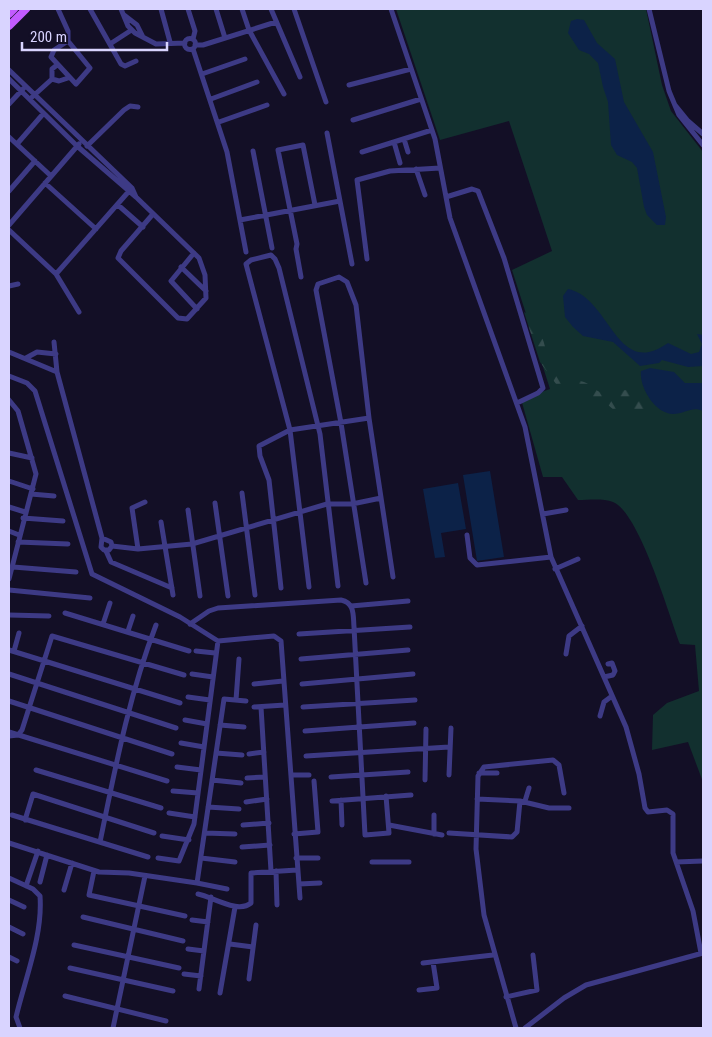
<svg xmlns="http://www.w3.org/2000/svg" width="712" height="1037" viewBox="0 0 712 1037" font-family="'Roboto Condensed',sans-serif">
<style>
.grass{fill:#12302f}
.forest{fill:url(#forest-firs)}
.water{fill:#0c2248}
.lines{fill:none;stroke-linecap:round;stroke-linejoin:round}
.minor{stroke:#3d3a85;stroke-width:5}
.primary{stroke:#c25bff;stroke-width:8}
</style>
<defs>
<pattern id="forest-firs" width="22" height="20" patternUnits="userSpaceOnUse" patternTransform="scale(1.25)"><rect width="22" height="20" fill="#12302f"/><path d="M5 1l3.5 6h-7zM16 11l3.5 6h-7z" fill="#344d4e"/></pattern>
</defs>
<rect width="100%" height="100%" fill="#130f26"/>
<path class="grass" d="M396 9H646L662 85 671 111 703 152V782L688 742 652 750 653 715 667 703 699 691 695 645 680 644C669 615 639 512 613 502 603 498 588 500 578 500L562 477H543L521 399 550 389 512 270 552 251 509 121 440 140Z"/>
<path class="forest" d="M524 312 537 318 549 361 565 374 566 381 559 388 540 362Z
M578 381C590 381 594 392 604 393L607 396 625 390 630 391 636 387 642 388 654 405 652 411H615L607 404 604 406 587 403 582 393 578 391 576 386Z"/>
<path class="water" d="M577 19 584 20 597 43 615 59 624 102 653 152 666 217 665 225H657L647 215 644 207 637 168 632 162 617 155 611 145 608 102 603 87 598 63 589 54 579 50 568 33 571 21Z
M568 289C611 298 616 380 668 343L691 354 699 352 702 344 697 334 703 335V366L688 367 662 360 659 363 640 366 613 342 583 336 573 327 565 317 563 296Z
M650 368 674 372 685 383H703V411C692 406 685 414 673 414 655 414 639 387 641 371Z
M490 471 504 557 477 561 463 475Z
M458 483 466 529 441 533 445 557 435 558 423 489Z"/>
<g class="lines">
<path class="minor" d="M58 9 68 31V41L90 68 76 84 51 57 54 50 68 41
M90 9 121 64 125 66 136 61
M121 9 128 26 135 33 156 44 185 43
M161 9 170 42
M188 9 195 31 193 39
M216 9 225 38
M242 9 249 30 284 94
M271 9 300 77
M294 9 326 102
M391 9 435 139 450 218 525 427 551 557 626 727 639 774 645 808 648 812 667 810 673 814V853L693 911 701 953
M649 9 669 91 679 115 703 145
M124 15 137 25 143 37
M184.5 44a5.5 5.5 0 1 1 11 0a5.5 5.5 0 1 1-11 0Z
M110 44 130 31
M195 45H203L276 22
M193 49 227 152 246 252
M9 70 132 188 136 197
M202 74 245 59
M9 79 77 146 136 197 199 258 205 275 206 298 187 319 178 318 118 258 121 251 153 214
M52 79V69L57 65
M349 85 411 69
M31 98 52 79 59 81 68 78
M211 99 257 82
M9 104 23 89
M675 105 688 121 703 134
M353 120 421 99
M219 122 267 105
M327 133 352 264
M9 137 51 176
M404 139 408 152
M394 142 400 163
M17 144 43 114
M87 146 124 110 130 106 138 107
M253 151 272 248
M362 152 432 130
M416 169 425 195
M45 183 96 229
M9 191 35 161
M446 197 472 189 478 191 504 258 543 388 538 393 517 403
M118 205 143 227
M240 220 340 201
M9 225 79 144
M9 230 56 274 130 190
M194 253 171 281 197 309
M367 259 357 180 390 171 440 168
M181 267 206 291
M56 274 79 312
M301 277 296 249 297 244 278 150 303 145 315 205
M9 286 18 284
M54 342 57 372
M9 352 57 372 102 538
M26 358 37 352 56 354
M9 376 27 383 35 391 92 574 180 617 218 641 274 636 281 641 300 898
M9 400 18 411 36 474 9 579
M9 453 32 458
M9 481 33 489
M242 493 255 595
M31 494 54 496
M215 503 228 596
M9 507 25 512
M188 510 200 596
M543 514 566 510
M23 518 63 521
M161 522 173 595
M9 531 19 535
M467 535 470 558 477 565 551 557
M102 538 111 542 112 546 109 550H104L101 547Z
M18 542 68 544
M112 546 138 549 192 544 327 504H352L381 498
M138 549 132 508 145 502
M106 551 111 562 172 588
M13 567 76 572
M555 569 578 559
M366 583 341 423 316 290 318 284 339 277 347 282 356 305 369 418 393 577
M309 587 290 430 246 264 251 260 271 255 275 259 279 268 320 434 338 586
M281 588 269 480 260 456 259 446 290 430 369 418
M9 590 90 598
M351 606 408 601
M65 613 189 651
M9 615 49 616
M103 624 110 603
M190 624 209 611 218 608 341 600C355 603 353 615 354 627L365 835 389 833 386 796
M128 631 133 616
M299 634 410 627
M9 650 180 703
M14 651 19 633
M196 651 215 653
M566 654 569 636 582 626
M301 659 408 650
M9 674 176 728
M192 674 213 677
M604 677 613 675 615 671 612 663 608 664
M254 684 283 681
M302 684 413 674
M188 697 210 700
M236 700 239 659
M9 701 172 754
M254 707 285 705
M261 707 271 871
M303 707 415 700
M600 716 604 702 612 696
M185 720 207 724
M220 725 244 727
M305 731 414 723
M9 732 167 781
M9 736 18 735 22 730 52 636 184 675
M181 743 204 747
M216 753 242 755
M249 754 264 752
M306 756 449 747
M177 767 201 770
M36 770 161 808
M479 773H497
M291 775H309
M449 775 451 728
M331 777 408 772
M247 778 265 777
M212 780 241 783
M425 780 426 729
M173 791 198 793
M477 799 520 801
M341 800 342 825
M332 801 411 795
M525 801 529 788
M246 802 267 799
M208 807 239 809
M169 813 195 817
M12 815 148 857
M434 815V834
M25 820 33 794 154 833
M243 825 269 823
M389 825 442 835
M205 833 235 834
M449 833 512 837 517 832 520 801 549 808H569
M294 834 318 832 314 781
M162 836 189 840
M100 842C115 769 129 695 156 625
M9 843 99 872 129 873 197 883 224 699 246 701
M242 847 270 845
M158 858 179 861 194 824 218 641
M201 858 235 862
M296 858H318
M372 862H409
M676 862 703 861
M94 871 89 895 185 916
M276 871 277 905
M9 878 33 889 40 896C43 935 25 979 16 1017L20 1028
M40 882 47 855
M197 883 227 889
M299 884 320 883
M26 886 38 851
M64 890 72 863
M198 894C213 897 238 914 251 903V873L297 870
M9 900 24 907
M83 917 183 941
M192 920 208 922
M9 927 23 934
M230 944 253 947
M74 945 179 968
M188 949 204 951
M9 957 17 961
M423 963 493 955
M70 968 173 991
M184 974 201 976
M249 979 256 925
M199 989 211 897
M419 990 437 988 433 962
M220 993 235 907
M65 996 166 1021
M506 997 537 990 533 955
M113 1028 145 876
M516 1028 484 915 476 849 478 776 484 767 553 760 559 765 564 793
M525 1028 564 998 586 985 703 953"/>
<path class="primary" d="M9 14 14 9
M9 26 26 9"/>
</g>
<rect width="712" height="1037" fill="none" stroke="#d9d4ff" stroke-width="20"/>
<path d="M22 42v8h145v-8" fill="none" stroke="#d9d4ff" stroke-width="2.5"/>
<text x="30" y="42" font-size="15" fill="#d9d4ff" stroke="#130f26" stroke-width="4" paint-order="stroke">200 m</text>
</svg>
